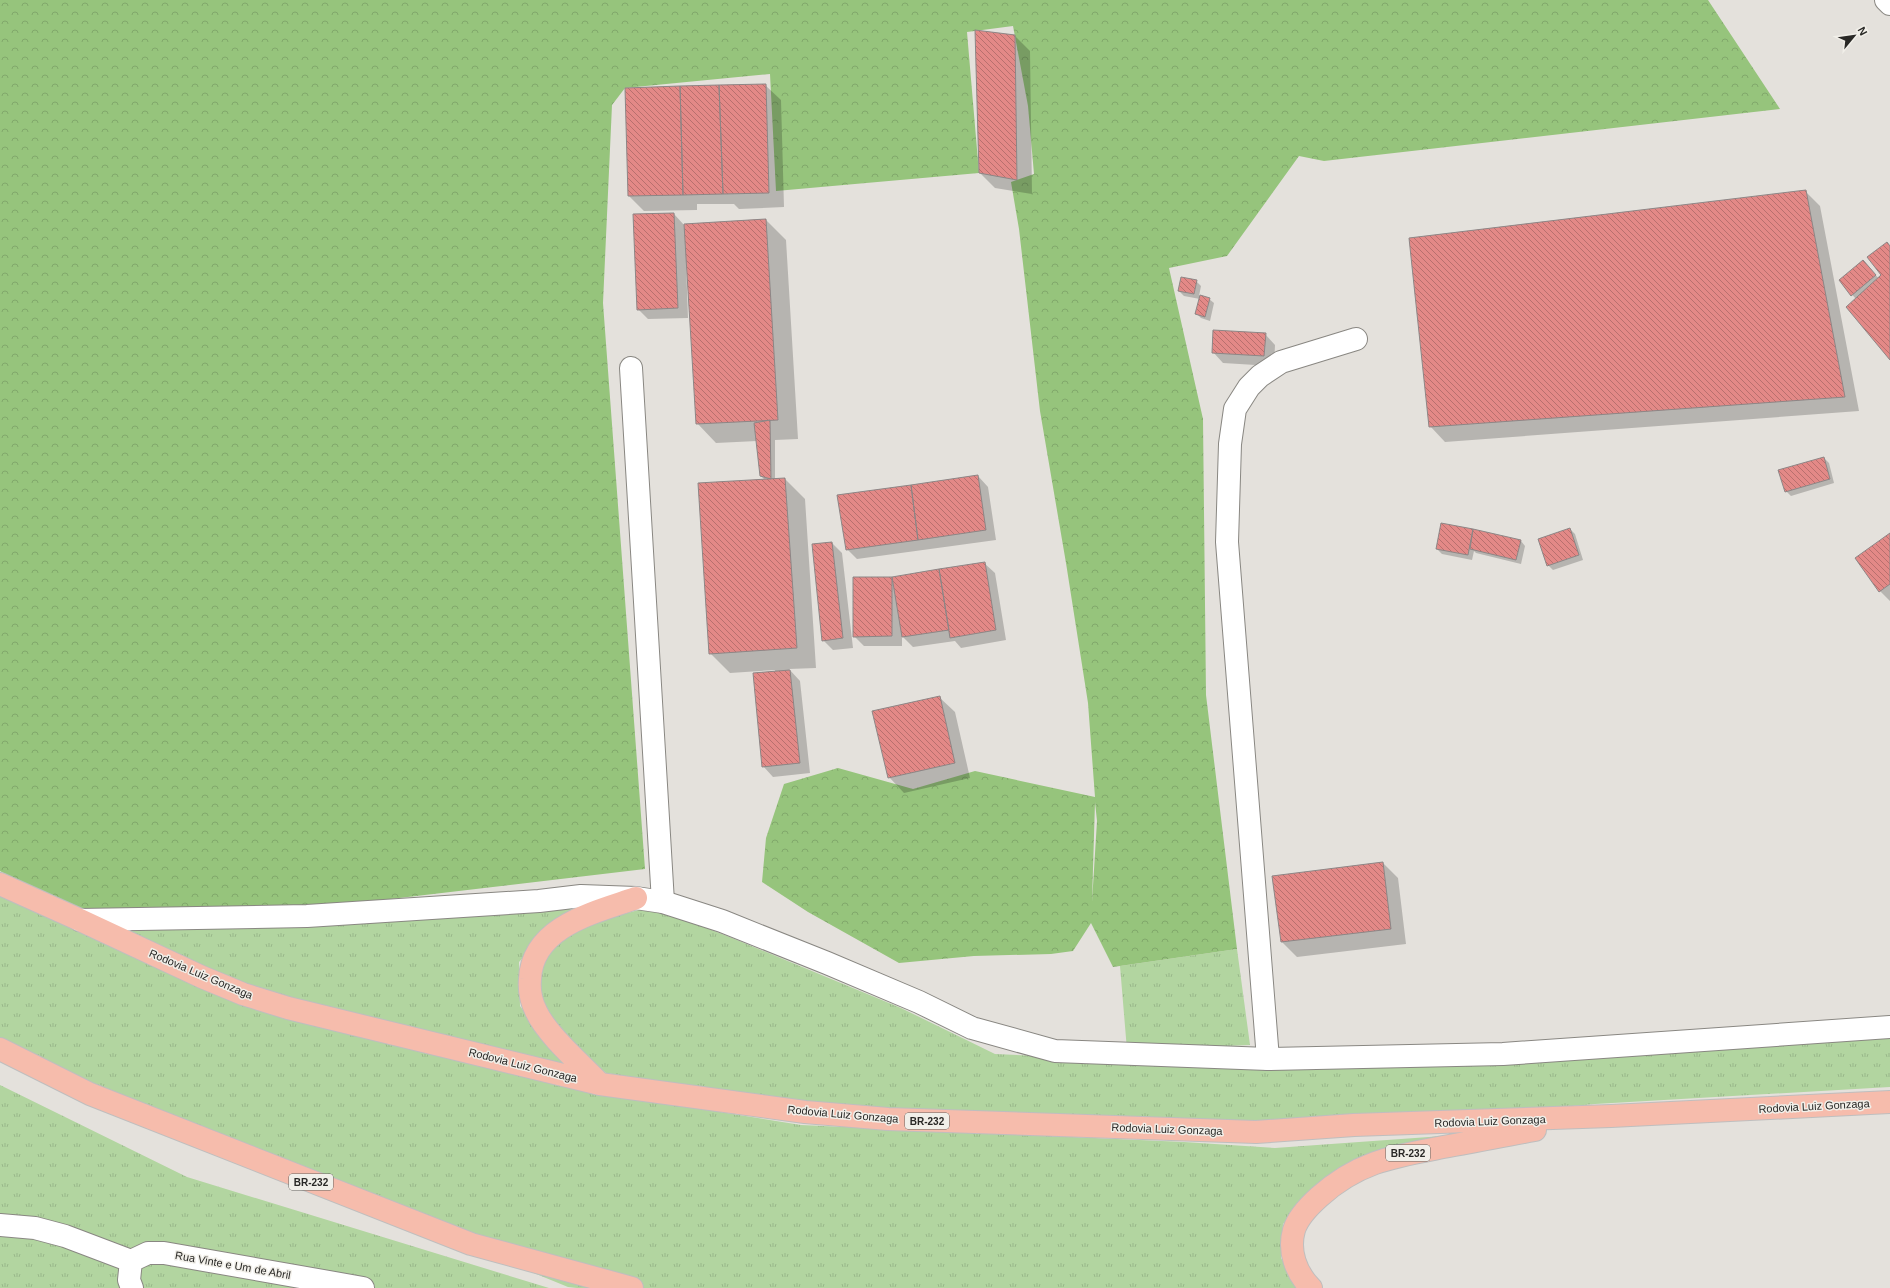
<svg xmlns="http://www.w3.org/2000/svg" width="1890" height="1288" viewBox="0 0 1890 1288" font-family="Arial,sans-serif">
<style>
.grass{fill:url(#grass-tufts)}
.forest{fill:url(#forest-crowns);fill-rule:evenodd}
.shadow{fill:#0003}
.building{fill:url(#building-back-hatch);stroke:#8d8686}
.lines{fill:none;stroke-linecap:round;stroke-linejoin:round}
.minor-casing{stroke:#898782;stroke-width:24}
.tertiary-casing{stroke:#898782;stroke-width:24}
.trunk-casing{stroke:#bfbebe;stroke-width:24}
.minor{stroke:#fff;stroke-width:22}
.tertiary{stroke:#fff;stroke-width:22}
.trunk{stroke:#f6bcac;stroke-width:22}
.labels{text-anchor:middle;stroke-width:3;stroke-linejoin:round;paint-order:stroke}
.shield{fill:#f1efe9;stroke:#656460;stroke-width:1}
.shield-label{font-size:10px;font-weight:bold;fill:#292826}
.street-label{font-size:11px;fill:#292826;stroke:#f1efe9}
</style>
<defs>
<pattern id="grass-tufts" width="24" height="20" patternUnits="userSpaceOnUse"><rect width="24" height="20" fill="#b2d5a0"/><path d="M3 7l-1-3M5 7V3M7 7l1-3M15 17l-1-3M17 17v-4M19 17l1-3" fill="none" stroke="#99b78a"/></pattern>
<pattern id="forest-crowns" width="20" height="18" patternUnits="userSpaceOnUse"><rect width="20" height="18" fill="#96c47c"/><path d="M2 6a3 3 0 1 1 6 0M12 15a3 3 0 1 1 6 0" fill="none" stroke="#81a86b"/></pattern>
<pattern id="building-back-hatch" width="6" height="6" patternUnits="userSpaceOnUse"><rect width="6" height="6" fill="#e38987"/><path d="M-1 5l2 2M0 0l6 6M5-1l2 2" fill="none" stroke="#b8706e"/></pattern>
</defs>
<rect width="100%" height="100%" fill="#e4e1dc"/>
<path class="grass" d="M0 872 227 999 603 1093 801 1125 1184 1142 1275 1148 1457 1135 1381 1149 1345 1165 1306 1194 1283 1224 1281 1258 1298 1288H577L568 1287 216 1143 0 1039Z
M603 905 549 929 519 962 520 1006 545 1039 583 1075 236 986 113 923Z
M642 909 671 914 737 940 901 1008 995 1054 1344 1069 1890 1038V1087L1595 1104 1410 1120 1231 1130 814 1106 606 1073 557 1034 533 991 554 941 569 929Z
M1237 949 1250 1045 1127 1050 1120 966Z
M0 1085 187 1177 549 1288H0Z"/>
<path class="forest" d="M0 0H1708L1780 109 1324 161 1299 156 1227 256 1169 268 1203 419 1206 695 1237 949 1113 967 1091 923 1073 951 1051 954 974 956 899 963 808 912 762 882 766 838 784 784 838 768 913 789 975 771 1095 797 1088 703 1066 563 1040 411 1019 229 1011 182 1034 174 1028 106 1013 26 967 32 979 173 776 191 770 74 625 88 612 105 603 303 645 869 331 906 80 915 0 871ZM1095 802 1097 821 1092 902Z"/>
<path class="shadow" d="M1015 36 1030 51 1032 194 995 188 980 173Z
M765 85 781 100 784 207 739 209 734 204H697V210L644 211 629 196Z
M1805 191 1820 206 1859 411 1445 442 1430 426Z
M674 214 684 225 766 220 786 240 798 439 775 440V480L785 479 805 499 816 668 789 669 800 681 810 773 773 777 763 766 775 670 730 673 710 653 765 480 761 476 757 441 716 443 697 423 688 263H686L688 318 648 319 638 309Z
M1890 247V358L1856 299 1840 281 1868 266 1879 279 1883 275Z
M1196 281 1201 286 1199 296 1209 299 1214 303 1210 321 1201 318 1196 313 1200 299 1184 296 1179 291Z
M1265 334 1275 345 1274 366 1223 363 1213 352Z
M1824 458 1829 463 1834 483 1791 496 1786 491Z
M978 476 988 487 996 540 857 559 847 549Z
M1442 524 1521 541 1525 546 1521 564 1476 553 1474 551 1472 560 1442 554 1437 549Z
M1570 529 1575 534 1583 560 1553 570 1548 565Z
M1890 534V601L1880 591Z
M832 543 842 553 853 648 833 650 823 640Z
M984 563 995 573 1006 640 961 648 955 641 913 647 902 636V646H864L854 636V578H892Z
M939 697 955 712 970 778 904 793 889 777Z
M1383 863 1398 878 1406 944 1297 957 1282 942 1274 877Z"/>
<path class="building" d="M975 30 1015 35 1017 180 979 173Z
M766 84 769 193 723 194 719 85Z
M719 85 723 194 683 195 680 86Z
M680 86 683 195 628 196 625 88Z
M1806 190 1845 397 1429 427 1409 238Z
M674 213 678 308 637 310 633 214Z
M766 219 778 420 696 424 684 224Z
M1887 242 1890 246V360L1846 307 1881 275 1867 257Z
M1863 260 1876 275 1851 296 1839 280Z
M1181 277 1197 280 1194 294 1178 291Z
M1200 295 1210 298 1205 317 1195 314Z
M1213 330 1266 333 1264 356 1212 353Z
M770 420 771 479 760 476 754 423Z
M1824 457 1830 479 1785 492 1778 470Z
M978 475 986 530 918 540 911 485Z
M785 478 797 648 709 654 698 483Z
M911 485 918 540 846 550 837 495Z
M1441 523 1473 529 1468 555 1436 549Z
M1570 528 1579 555 1547 566 1538 539Z
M1473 529 1521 540 1516 560 1470 549Z
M1890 533V584L1879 592 1855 558Z
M832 542 843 638 822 641 812 544Z
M985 562 996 630 950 638 939 569Z
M939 569 949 630 902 637 892 577Z
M853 577H892V636L853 637Z
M790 670 800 763 762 767 753 673Z
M940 696 955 763 888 778 872 711Z
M1383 862 1391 929 1281 942 1272 876Z"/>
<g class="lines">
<defs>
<path id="minor" d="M1886 0 1890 4
M631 368 663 902
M1268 1059 1227 542 1230 444 1235 409 1249 387 1260 376 1281 362 1356 339
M0 1225 35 1228 65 1236 131 1261
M132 1288 129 1280 131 1261 148 1253H164L363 1288"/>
<path id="tertiary" d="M80 920 307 916 539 901 581 896 636 898 663 902 722 921 827 963 919 1002 972 1028 1055 1051 1268 1059 1503 1054 1890 1027"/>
<path id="trunk" d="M0 884 80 920 202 977 243 994 288 1008 600 1084 805 1112 888 1119 1256 1132 1354 1125 1611 1116 1890 1102
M0 1049 90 1094 471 1244 632 1288
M600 1084C581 1064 547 1035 536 1011 531 1001 529 990 530 979 532 926 596 912 636 898
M1311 1288C1296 1273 1288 1251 1294 1230 1298 1217 1309 1206 1319 1197 1360 1160 1397 1156 1449 1146 1478 1141 1506 1135 1535 1130"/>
</defs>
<use href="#minor" class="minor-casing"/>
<use href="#tertiary" class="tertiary-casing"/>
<use href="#trunk" class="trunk-casing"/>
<use href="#minor" class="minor"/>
<use href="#tertiary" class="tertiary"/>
<use href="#trunk" class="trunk"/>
</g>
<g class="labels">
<g class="shield">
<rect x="905" y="1113" width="44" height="16" rx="3"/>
<rect x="1386" y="1145" width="44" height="16" rx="3"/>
<rect x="289" y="1174" width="44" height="16" rx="3"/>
</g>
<g class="shield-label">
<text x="927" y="1125">BR-232</text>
<text x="1408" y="1157">BR-232</text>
<text x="311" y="1186">BR-232</text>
</g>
<g class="street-label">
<text transform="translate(201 974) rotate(23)" y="4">Rodovia Luiz Gonzaga</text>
<text transform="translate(523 1065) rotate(14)" y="4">Rodovia Luiz Gonzaga</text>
<text transform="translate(1814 1106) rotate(-3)" y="4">Rodovia Luiz Gonzaga</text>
<text transform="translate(843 1114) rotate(5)" y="4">Rodovia Luiz Gonzaga</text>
<text transform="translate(1490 1121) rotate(-2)" y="4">Rodovia Luiz Gonzaga</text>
<text transform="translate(1167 1129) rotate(2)" y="4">Rodovia Luiz Gonzaga</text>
<text transform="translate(233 1265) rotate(10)" y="4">Rua Vinte e Um de Abril</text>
</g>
</g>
<g transform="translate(1854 36) rotate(61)" stroke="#f1efe9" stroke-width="3" paint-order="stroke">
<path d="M0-3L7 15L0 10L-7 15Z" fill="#292826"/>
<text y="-6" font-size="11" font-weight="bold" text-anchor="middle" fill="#292826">N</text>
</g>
</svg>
